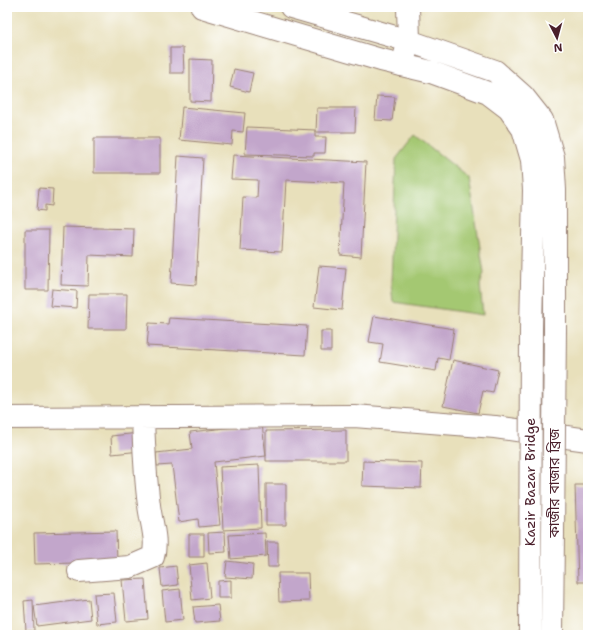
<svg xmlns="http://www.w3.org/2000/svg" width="595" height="642" viewBox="0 0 595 642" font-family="'Shantell Sans','Noto Sans Bengali',sans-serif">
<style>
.green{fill:#a4c872;stroke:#77744e}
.building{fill:#c2a6cb}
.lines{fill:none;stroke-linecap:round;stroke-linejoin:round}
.minor-casing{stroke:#998073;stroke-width:24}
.major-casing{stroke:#998073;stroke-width:24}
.minor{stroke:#fff;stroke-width:22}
.major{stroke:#fff;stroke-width:22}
.major-bridge-casing{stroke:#998073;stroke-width:24;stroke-linecap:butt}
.major-bridge{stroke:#fff;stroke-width:22}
.labels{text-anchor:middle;stroke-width:3;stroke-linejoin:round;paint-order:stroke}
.street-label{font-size:14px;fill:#4a1f2b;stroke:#fff}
</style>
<rect width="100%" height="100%" fill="#fff"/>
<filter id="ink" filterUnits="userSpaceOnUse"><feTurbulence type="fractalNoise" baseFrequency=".025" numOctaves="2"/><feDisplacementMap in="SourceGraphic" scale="8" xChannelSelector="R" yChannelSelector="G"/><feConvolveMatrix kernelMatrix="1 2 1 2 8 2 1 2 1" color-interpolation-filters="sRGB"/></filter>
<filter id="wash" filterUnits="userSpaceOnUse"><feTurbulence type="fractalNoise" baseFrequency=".012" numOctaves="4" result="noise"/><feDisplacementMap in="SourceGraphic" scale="16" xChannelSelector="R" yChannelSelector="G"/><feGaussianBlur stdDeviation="0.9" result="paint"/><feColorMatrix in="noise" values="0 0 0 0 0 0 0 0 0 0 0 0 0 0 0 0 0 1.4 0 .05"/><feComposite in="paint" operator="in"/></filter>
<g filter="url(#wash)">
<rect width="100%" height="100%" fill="#e8e0bb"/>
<path class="green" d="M415 135 469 178 484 273 480 285 483 315 393 302 391 283 396 159Z"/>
<g id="blocks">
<path class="building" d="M170 48H183L184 73H170Z
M190 59 212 60 211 102 190 101Z
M234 69 253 73 249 92 230 87Z
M377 96 395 97 392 121 375 120Z
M182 107 245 113 243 132 233 131 232 145 179 140Z
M317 108H356L355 132H316Z
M247 127 315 130V137H326L325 153H314V156L245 154Z
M94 138H160V173H94Z
M233 155 366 162 361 257 340 255 344 183 286 180 282 252 240 250 243 197 257 198 258 180 231 179Z
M178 156 203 158 196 285 171 283Z
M39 188 53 189 52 206 45 205V211L37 210Z
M63 227 134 229 133 257 89 255 88 286 61 285Z
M25 230H49L48 290H25Z
M319 266 346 268 342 310 314 307Z
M52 289 77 291 76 308 50 306Z
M89 294H127L126 329H88Z
M374 316 454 329 449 360 438 358 436 371 380 362 383 344 369 342Z
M169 318 307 326 305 355 147 346 149 323 168 324Z
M321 331H331V351H321Z
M453 360 498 370 493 393 483 391 478 413 443 406Z
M262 424 266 456 214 462 220 525 199 527 198 519 179 522 172 465 157 466 156 453 192 449 190 432Z
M346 430V461H266V431Z
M139 433 141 451 112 454 111 436Z
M587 451H588V465L584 464Z
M363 461 422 463 421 488 362 486Z
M259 465 261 528 223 530 220 467Z
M266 484H286V525H266Z
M575 485H588V582H578Z
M116 531 117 562 35 564 34 533Z
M225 532 226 552 209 553 208 533Z
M265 533 266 556 231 559 229 535Z
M189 534H204V557H189Z
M267 542H278V567H268Z
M227 561 253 564 252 579 225 577Z
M207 563 210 598 192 600 189 565Z
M176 566 178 585 162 587 160 568Z
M278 573H308L309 601 279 602Z
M145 579 148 619 126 621 122 580Z
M231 580V598H218V581Z
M180 589 183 620 165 622 162 591Z
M114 593 117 622 97 624 94 594Z
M89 599 91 619 37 626 34 606Z
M33 600 34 631H26L24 601Z
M218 605 220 621 195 623 193 607Z"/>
</g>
</g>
<g filter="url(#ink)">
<use href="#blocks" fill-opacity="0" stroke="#998073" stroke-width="1"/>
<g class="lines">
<defs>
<path id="minor" d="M402 65 409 41 408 7
M7 418 354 416 495 427 588 440
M79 571 130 567 153 557C158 540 151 523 149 505 145 476 144 447 143 418"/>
<path id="major" d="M202 7 381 60 431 72 488 93 509 109 523 129 532 160 534 190 531 330
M291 7 409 41 495 71 523 96 542 120 553 157 555 190V330"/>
</defs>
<use href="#minor" class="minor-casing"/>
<use href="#major" class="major-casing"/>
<use href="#minor" class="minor"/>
<use href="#major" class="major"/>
<defs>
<path id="major-bridge" d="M530 635 531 330
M552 635 555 330"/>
</defs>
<use href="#major-bridge" class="major-bridge-casing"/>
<use href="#major-bridge" class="major-bridge"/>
</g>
</g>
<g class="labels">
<g class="street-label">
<text transform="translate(530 482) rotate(-90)" y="5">Kazir Bazar Bridge</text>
<text transform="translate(554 483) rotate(-90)" y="5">কাজীর বাজার ব্রিজ</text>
</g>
</g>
<rect width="595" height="642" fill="none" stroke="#fff" stroke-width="24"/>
<g transform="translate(557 38) rotate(174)" stroke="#ffffff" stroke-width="3" paint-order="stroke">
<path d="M0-3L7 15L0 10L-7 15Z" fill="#4a1f2b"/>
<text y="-6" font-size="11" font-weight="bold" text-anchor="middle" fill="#4a1f2b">N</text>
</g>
</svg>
